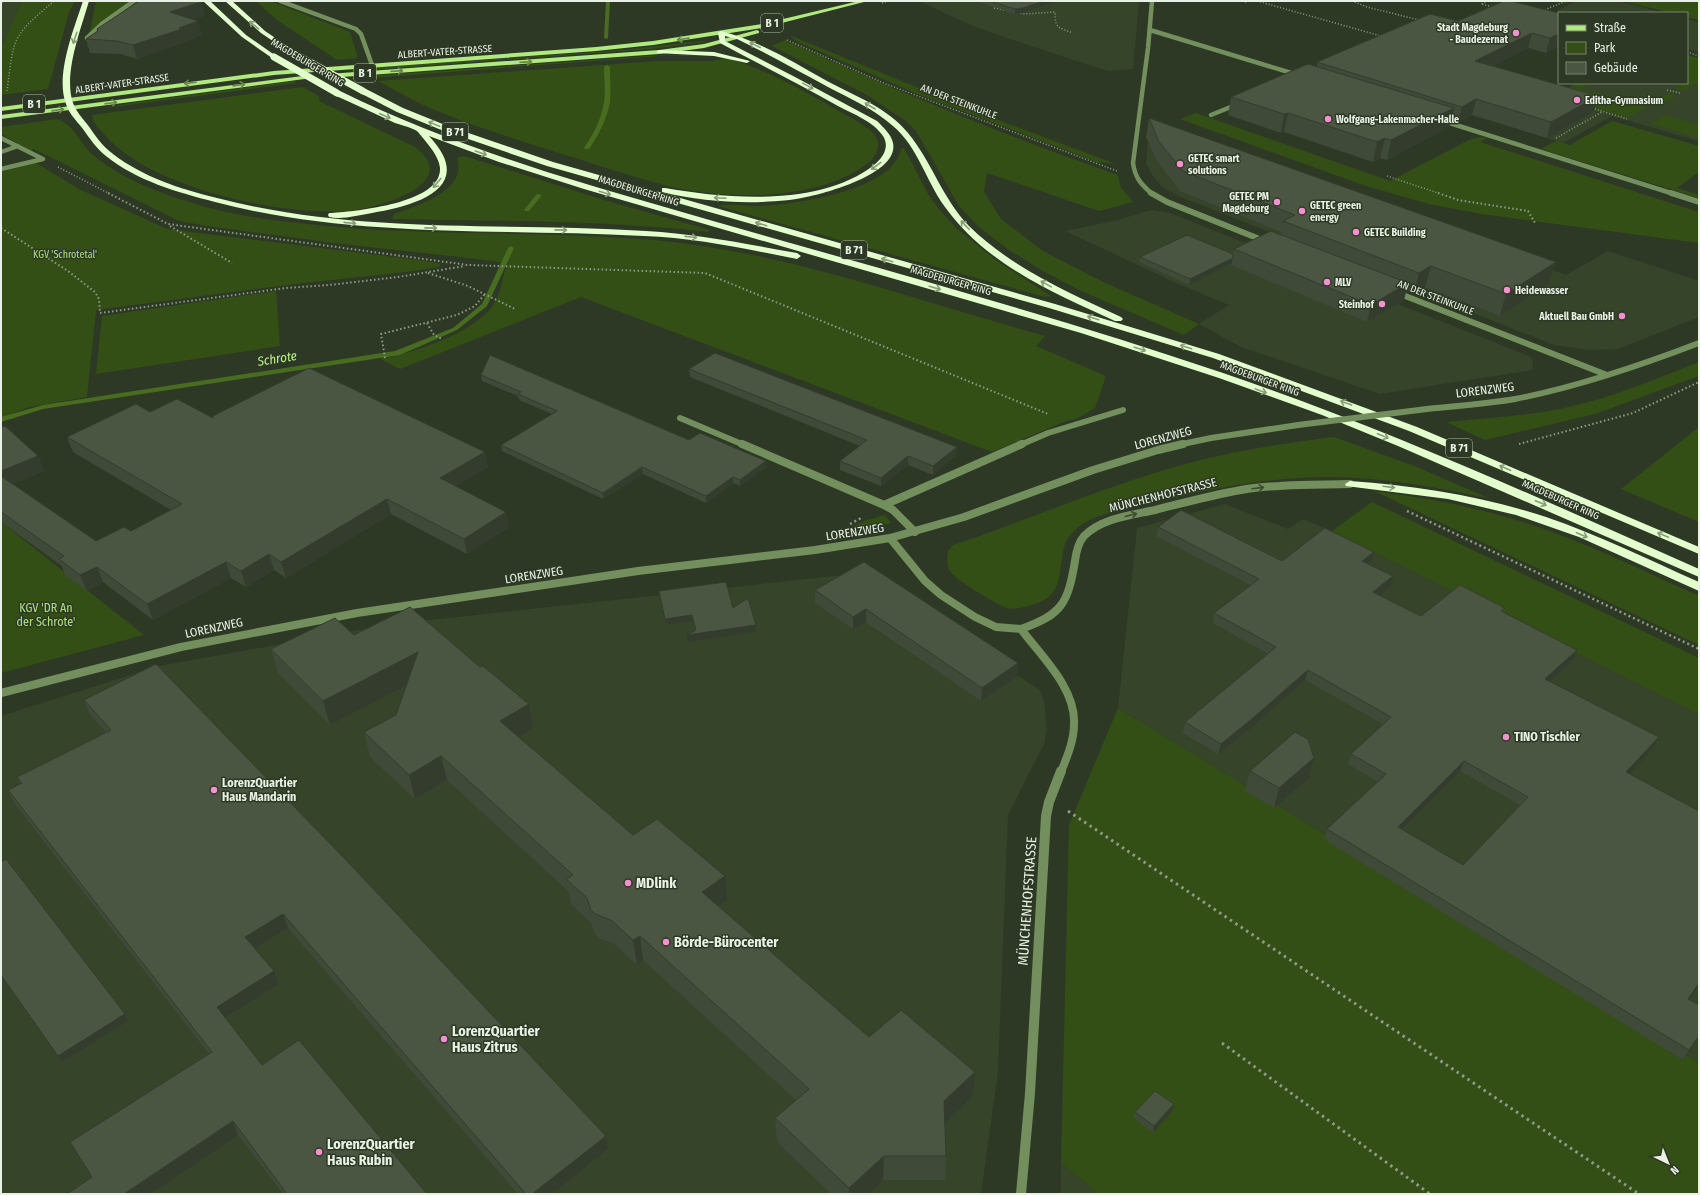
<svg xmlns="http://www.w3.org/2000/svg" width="1700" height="1195" viewBox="0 0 1700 1195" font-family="'Fira Sans Condensed',sans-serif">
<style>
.built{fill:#36442a}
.green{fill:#334f16}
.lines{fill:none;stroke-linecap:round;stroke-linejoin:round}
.stream{fill:#486d20;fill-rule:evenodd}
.path-far3{stroke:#8f9988;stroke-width:1.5;stroke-dasharray:1 2;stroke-linecap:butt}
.path-far2{stroke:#8f9988;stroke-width:2;stroke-dasharray:1.5 2.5;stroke-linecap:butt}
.path-far1{stroke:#8f9988;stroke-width:2.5;stroke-dasharray:2 3;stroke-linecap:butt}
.path{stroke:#8f9988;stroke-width:3;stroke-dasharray:2.5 4;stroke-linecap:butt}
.lane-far2{stroke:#738f5d;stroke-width:4.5}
.lane-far1{stroke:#738f5d;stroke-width:6}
.lane{stroke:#738f5d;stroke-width:8}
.street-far3{stroke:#738f5d;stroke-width:4.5}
.street-far2{stroke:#738f5d;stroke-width:6}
.street-far1{stroke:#738f5d;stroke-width:8}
.street{stroke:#738f5d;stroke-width:10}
.primary{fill:#b0e97f;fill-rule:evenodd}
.highway{fill:#e3ffce;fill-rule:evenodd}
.rail{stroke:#bbc4b5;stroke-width:2;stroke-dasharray:4 4;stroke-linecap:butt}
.street-bridge{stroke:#738f5d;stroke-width:6}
.highway-bridge{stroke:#e3ffce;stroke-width:7}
.wall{fill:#404a38;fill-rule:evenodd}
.shaded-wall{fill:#343c2e}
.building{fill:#4a5641;stroke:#343c2e;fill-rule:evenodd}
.oneway{stroke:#889c7a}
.oneway2{stroke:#68884e}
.oneway3{stroke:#3c4a30}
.poi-dot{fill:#f590d1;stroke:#2e3925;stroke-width:1.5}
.labels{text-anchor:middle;stroke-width:3;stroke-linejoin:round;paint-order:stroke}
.far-poi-label{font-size:10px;font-weight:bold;fill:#e9f1e4;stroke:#2e3925;text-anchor:start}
.far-street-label{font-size:10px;fill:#e9f1e4;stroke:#2e3925}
.far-park-label{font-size:10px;fill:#abe17b;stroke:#2e3925}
.shield{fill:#2e3925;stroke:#b1baab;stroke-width:1}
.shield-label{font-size:11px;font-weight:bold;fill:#e9f1e4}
.street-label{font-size:12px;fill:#e9f1e4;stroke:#2e3925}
.park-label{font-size:12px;fill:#abe17b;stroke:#2e3925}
.poi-label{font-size:12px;font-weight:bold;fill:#e9f1e4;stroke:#2e3925;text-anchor:start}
.water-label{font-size:13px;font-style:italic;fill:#baf18b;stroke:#2e3925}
.near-poi-label{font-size:14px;font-weight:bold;fill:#e9f1e4;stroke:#2e3925;text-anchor:start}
.near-street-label{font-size:14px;fill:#e9f1e4;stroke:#2e3925}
</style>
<rect width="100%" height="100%" fill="#2e3925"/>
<path class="built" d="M1 1H22L1 48Z
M919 1H1139L1133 69 1108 71 1013 40 973 26Z
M1577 1H1618L1665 13H1561L1558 10Z
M1687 19 1699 22V52L1687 49Z
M1687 55 1699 58V141L1612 116 1563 143 1443 106 1558 93 1577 83H1687Z
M1149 129H1155L1566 275 1608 251 1699 281V317L1618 349 1589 350 1554 345 1181 197 1162 187 1153 176 1146 164Z
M1151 210 1170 213 1531 357 1533 362 1532 370 1380 394 1241 347 1199 324 1229 305 1174 282 1065 231 1114 221Z
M1225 504 1288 529 1303 519 1332 531 1699 714V1063L1118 708 1137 528Z
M862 573 1040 690 1044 702 1047 729 1044 744 1008 815 998 1072 981 1194H1V716L159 666 393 624Z
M1061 1163 1099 1194H1061Z"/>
<path class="green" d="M22 1H75L69 12 48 89 1 95V48Z
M96 1H153L87 47Z
M256 1H270L350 32 358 58 337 60 277 20Z
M1623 1H1699V20L1687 17V13H1671Z
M789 35 982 114 1116 164 1097 162 915 93 798 42Z
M785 40C894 90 1005 136 1118 175L1120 186 1133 202 1099 211 987 173 984 192 1001 219 1043 251 1103 282 1199 324 1184 335 1081 291 1043 271 1009 250 979 227 959 206 916 131 906 121 867 95 772 46Z
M702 41 705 42 651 49 358 71 355 69 611 51Z
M687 55 714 56H661L371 78 369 76 649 56Z
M1687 55 1699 58V82L1683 91 1676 89 1680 86 1669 83H1687Z
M726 58C773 71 815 98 857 121 865 127 876 132 878 142 880 159 860 170 847 176 797 200 722 199 668 186 636 178 604 167 572 157 526 142 479 129 435 110 415 102 397 91 378 81L658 61H712Z
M294 81 296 83 105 108 125 104Z
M1577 83H1591L1581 89 1644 107 1669 93 1677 95 1656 107 1650 105 1628 118 1554 96Z
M303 87 319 96V101L415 147C464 184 377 208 349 211 281 216 149 188 104 134 99 129 94 123 92 117V115Z
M1196 113 1390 181 1471 139 1481 137 1487 138 1480 142 1699 212V243L1481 214 1429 204 1366 186 1180 119Z
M1665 115 1699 125V138L1651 124Z
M57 119C75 125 79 143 93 155 125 182 170 197 210 208 251 219 295 223 338 227 443 236 548 231 653 240 788 252 915 300 1045 336L1036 346 1106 376 1095 408 1076 419 1066 421 992 452 581 297 400 369 380 359C412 354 476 332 494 304 502 291 502 276 508 263L469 258 342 244 207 226 179 221 34 149 30 150 1 134V127Z
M1612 121 1699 146V172L1677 188 1699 195V198L1541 149 1556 141 1570 145Z
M904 148 928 194 938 208 957 229 997 261 1051 296 1045 297 718 206C725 203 751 206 761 206 795 204 893 191 901 149Z
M464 156 604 200 710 230 708 232C603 220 497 221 392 219L394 214C418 206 468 190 457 158Z
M36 163 79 189 167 229 419 260 441 264 439 267 405 272 295 284 96 310 87 397 29 407 1 418V172Z
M276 291 280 346 96 374 102 316Z
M1699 362V376L1595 414 1485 440 1446 422C1488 418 1531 416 1573 406 1616 396 1658 378 1699 362Z
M1699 427V522L1621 489Z
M1334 437 1417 467 1488 498C1435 487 1382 477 1328 477 1271 477 1215 488 1159 501 1136 507 1108 510 1086 522 1078 527 1068 535 1065 544 1057 569 1066 594 1035 604 1026 607 1015 610 1007 608 996 604 956 580 951 572 946 566 947 559 948 551L953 545C1034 518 1114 482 1197 461 1242 449 1288 443 1334 437Z
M1374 491C1422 497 1470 506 1517 520 1580 539 1639 569 1699 596V645Z
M1372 502 1699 658V714L1332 531Z
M885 515 891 523 838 534 864 521Z
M1 522 144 635 1 673Z
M1118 708 1699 1063V1194H1099L1061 1163 1069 825Z"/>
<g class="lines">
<path class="stream" d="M606 1H610L608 38 606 39 604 38Z
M607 65 610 67C610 79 611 91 610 102 607 119 598 136 589 149H585L584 148C593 135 602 118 604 102 606 90 604 78 604 67Z
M537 194 542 195 529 211H525L524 210Z
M511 246 514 248 487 306 457 330 400 355 43 409 1 422V417L43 405 395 351 453 328 482 304 508 248Z"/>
<path class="path-far3" d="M1257 1 1381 36
M1352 1 1367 7 1419 20
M1488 1 1481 4 1493 7
M1245 2 1250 1
M882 3 889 1
M994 8 1024 14 1055 12C1055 29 1058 27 1073 33
M1542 11 1566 1
M787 40 886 84 1117 171
M1687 52 1699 56
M1667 90 1680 93
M7 91C9 77 11 51 17 39 24 25 43 11 54 1
M1592 108 1627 119
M1556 138 1602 112
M58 167 110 194
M1387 176 1441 194"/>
<path class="path-far2" d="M108 193 168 224 468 265 705 273 1048 414
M1438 193 1458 200 1528 211 1535 223
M170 226 232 263
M1 228 68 271 95 292 99 299 100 313 286 288 329 285 398 277 465 266
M428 273 468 286 515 309
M427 323 434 335 442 339
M385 358 381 334 457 315 475 306 484 295
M1519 444 1633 413 1699 382"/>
<path class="path-far1" d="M1407 511 1699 649
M850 524 863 517"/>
<path class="path" d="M1068 811 1639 1194
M1222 1043 1430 1194"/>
<path class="lane-far2" d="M1150 30 1298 75
M87 38 103 23 134 1
M1440 120 1674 194
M1 138 43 159 1 169
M1 152 18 146"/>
<path class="lane-far1" d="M1671 193 1699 202
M680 418 744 445
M1020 445 1048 433 1123 410"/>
<path class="lane" d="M742 444 884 505 893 510 915 532
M884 505 1022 444"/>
<path class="street-far3" d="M280 1 356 29 361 34 372 65
M1211 115 1238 104
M1152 194C1141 184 1135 178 1133 163L1148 48 1152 1"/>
<path class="street-far2" d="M1151 193 1167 202 1267 242
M1395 292 1607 375
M1427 409C1456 406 1486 404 1515 399 1578 387 1639 366 1699 343
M1178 445 1211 438 1298 425"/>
<path class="street-far1" d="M890 538 925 581 941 595 975 617 996 627 1021 629C1041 656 1076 688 1074 724 1074 741 1067 757 1061 772
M1021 629C1062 615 1068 603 1075 561 1076 553 1078 543 1084 536 1102 518 1132 515 1155 510 1183 503 1212 495 1241 490 1276 484 1314 485 1350 484
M1 693 181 647 357 613 638 571 815 550 890 538 964 517 1093 470 1158 450 1183 444"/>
<path class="street" d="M1021 1194 1030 1093 1046 816 1049 802 1061 771"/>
<path class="primary" d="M859 1H868L762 28 653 45 596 51 274 75 1 111V107L274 71 596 47 653 41 762 24Z
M757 30 759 31V33L704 48 659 54 328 78 325 76 328 74 659 50 704 44Z
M310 75 312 76V78L1 119V115Z"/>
<path class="highway" d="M83 1H89C81 29 63 74 73 103 76 111 82 118 87 124 95 135 102 146 113 154 143 177 180 189 217 198 359 235 501 222 646 231 697 234 747 244 797 253L801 256 797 259C747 249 696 238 644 236 500 228 357 239 215 202 177 192 137 181 106 156 97 149 90 139 83 129 77 121 69 114 66 104 55 75 74 29 83 1Z
M203 1H210L246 35 276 56V58H272L242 37Z
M225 1H232L265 31 299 54V56H295L261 33Z
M721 31C759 41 793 62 827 81 855 96 888 108 908 133 932 162 942 198 969 226 1012 268 1067 292 1121 317L1123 319 1121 321H1115C1053 293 986 264 945 207 926 181 918 147 893 126 874 109 851 99 828 87 798 71 768 54 737 39L725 36V41L795 77 877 121C883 127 891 134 893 143 899 172 832 191 811 196 795 200 779 201 762 202 729 203 694 200 662 192V188H665C728 199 820 207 874 165 883 158 890 147 883 136 873 121 853 114 838 106 799 84 759 64 720 43L718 33Z
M659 50 714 52 750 61 747 63 714 56 657 53V51Z
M360 89H366L403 108 445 125 553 162 1055 304 1219 354 1417 427 1699 547V554L1409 431 1213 358 1049 308 547 166 439 129 397 112 360 93Z
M334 91H340C407 124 476 149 547 172 771 241 1000 297 1223 373 1385 428 1542 499 1699 569V577L1398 446 1322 415 1219 378 1081 333 584 189 499 162 429 136C478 188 415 206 372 213 359 215 342 220 329 217L328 215 329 213H332C357 211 442 203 440 168 439 155 425 141 418 132 414 128 401 125 395 123 375 114 355 104 334 95Z
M1350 481C1417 486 1482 496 1546 517 1599 535 1649 560 1699 582V591L1579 537 1516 515 1448 499 1346 486 1345 484Z"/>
<path class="rail" d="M1 3 2 1"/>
<path class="street-bridge" d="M1298 425 1427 409"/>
<path class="highway-bridge" d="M297 55 363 91
M274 57 337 93"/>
</g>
<path class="wall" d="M201 1 204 16 192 19 202 35 185 41V42L137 59 121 54 90 53 86 39 97 31V29Z
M976 1H1056L1022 13 1015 14Z
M1559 13V46L1546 53 1528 48 1492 66 1593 112 1547 138 1472 115 1458 122 1451 120 1449 127 1387 160 1380 158 1373 162 1284 132 1281 133 1228 115 1231 97 1317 67V62L1458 21Z
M1149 118 1549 283 1500 316 1425 287 1414 294 1406 291 1404 300 1367 322 1231 265 1232 263 1189 285 1139 262 1140 257 1233 254 1234 249 1281 234V232L1180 191 1157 161 1146 137Z
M689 369 957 447 956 455 933 475 908 465 881 486 840 470V461L860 446 690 377Z
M481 375 689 440 767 467 740 486 733 483 706 503 643 474 603 499 502 451 501 445 552 414 519 400 518 396 482 381Z
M150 412 213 418 488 467 455 486 509 527 467 554 391 514 286 578 274 570 246 587 231 578 153 620 103 582 87 591 65 575 62 566 1 522V427L38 456 44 471 13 484 96 541 131 531 171 510 73 452 67 437Z
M1158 527 1282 561 1371 562 1369 564 1391 586 1379 595 1421 616 1505 608 1504 613 1573 660 1549 681 1659 737 1654 747 1630 774 1699 811V985L1689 999 1699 1005V1038L1683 1060 1325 840 1327 829 1378 782 1348 764 1351 754 1383 724 1305 680 1251 728 1218 754 1183 733 1185 722 1268 654 1213 623 1214 613 1250 585 1156 536ZM1460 771 1520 805 1463 865 1402 829Z
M815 590 1018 663 1017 677 981 701 866 622 853 629 815 603Z
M659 591 733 608 756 625V632L688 642 695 630 693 621 666 625Z
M354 635 480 667 529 704 533 728 519 737 633 835 727 900 719 906 869 1037 975 1072 973 1096 945 1123 946 1156 945 1180H883L868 1194H831L777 1142 775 1118 796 1100 643 960 637 965 614 944 599 938 595 934 591 923 571 904 569 892 447 780 415 799 370 757 364 732 396 715 406 685 330 725 278 673 271 649Z
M84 700 606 1136 608 1149 552 1194H518L288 928 254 948 274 971 279 984 226 1018 262 1065 427 1194H283L238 1135 92 1178 70 1142 209 1054 14 803 8 790 20 784 17 777 106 732 89 713Z
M1250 771 1309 778 1274 808 1245 791Z
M1 862 128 1021 62 1062 1 976Z
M1172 1111 1153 1133 1134 1118 1135 1112Z"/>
<path class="shaded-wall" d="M201 1 204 16 173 26 170 12Z
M1044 1H1056L1022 13 1015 14V9Z
M198 21 202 35 185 41V42L137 59 133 45 179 28Z
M1532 33 1528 48 1471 76 1475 61Z
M1559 34V46L1546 53 1550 38Z
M1598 96 1593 112 1547 138 1551 122Z
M1476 99 1472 115 1458 122 1462 107Z
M1454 108 1449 127 1387 160 1391 140Z
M1288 113 1284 132 1281 133 1284 114Z
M1385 138 1380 158 1373 162 1377 142Z
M1233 258 1232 263 1189 285 1190 279Z
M1556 262 1549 283 1500 316 1506 294Z
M1431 266 1425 287 1414 294 1419 273Z
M1408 283 1404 300 1367 322 1371 305Z
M957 447 956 455 933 475V466Z
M485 452 488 467 443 494 440 478Z
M38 456 44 471 3 488 1 483V471Z
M908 456V465L881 486V478Z
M766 461 767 467 740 486V480Z
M642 467 643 474 603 499V493Z
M733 477V483L706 503V496Z
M387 499 391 514 286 578 281 562Z
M506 512 509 527 467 554 464 539Z
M1374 552 1371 562 1360 570 1362 561Z
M269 554 274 570 246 587 241 571Z
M226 562 231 578 153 620 147 604Z
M97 567 103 582 87 591 80 575Z
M1393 576 1391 586 1371 602 1373 592Z
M866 609V622L853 629V617Z
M692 615 693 621 666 625 665 619Z
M756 625V632L688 642 687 635Z
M1577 650 1573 660 1541 689 1545 679Z
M418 652 424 676 330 725 323 701Z
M1018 663 1017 677 981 701 982 688Z
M1308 670 1305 680 1251 728 1218 754 1221 744Z
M529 704 533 728 505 746 500 721Z
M1659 737 1654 747 1622 783 1626 772Z
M441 756 447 780 415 799 409 775Z
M1314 758 1309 778 1274 808 1279 788Z
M1464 761 1460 771 1394 837 1398 827Z
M725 876 727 900 704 916 702 892Z
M283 914 288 928 250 951 245 937Z
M640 936 643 960 637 965 633 940Z
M274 971 279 984 222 1020 217 1007Z
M1699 983V985L1683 1009 1688 999Z
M125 1014 128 1021 62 1062 58 1056Z
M1699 1036V1038L1683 1060 1689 1050Z
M975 1072 973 1096 943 1125 944 1101Z
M1174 1104 1172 1111 1153 1133 1154 1126Z
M233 1121 238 1135 150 1194H124Z
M606 1136 608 1149 552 1194H532Z
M884 1156 883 1180 868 1194H849V1188Z"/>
<path class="building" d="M139 1H201V2L170 12 198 21 179 28 182 29 133 45 117 41 86 39 98 31 97 29Z
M990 1H1044L1023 8 1015 9Z
M1504 1H1511L1559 13V34L1550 38 1532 33 1475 61 1598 96 1551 122 1476 99 1462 107 1317 62 1430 14 1458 21Z
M1308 64 1454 108 1391 140 1385 138 1377 142 1288 113 1284 114 1231 97Z
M1149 118 1556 262 1506 294 1431 266 1419 273 1283 221 1295 215 1183 171 1159 142Z
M1271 231 1408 283 1371 305 1234 249Z
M1187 235 1233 254V258L1190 279 1140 257Z
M715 353 957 447 933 466 908 456 881 478 840 461 867 440 689 369Z
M490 355 689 440 700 433 766 461 740 480 733 477 706 496 642 467 603 493 501 445 557 411 518 394 521 392 481 375Z
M309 368 485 452 440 478 506 512 464 539 387 499 281 562 269 554 241 571 226 562 147 604 97 567 80 575 59 559 64 556 1 512V476L96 541 124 527 131 531 182 504 67 437 136 404 150 412 177 399 213 418V416Z
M5 426 38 456 1 471V427Z
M1181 510 1282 561 1325 528 1374 552 1362 561 1393 576 1373 592 1421 616 1460 585 1505 608 1501 611 1577 650 1545 679 1659 737 1626 772 1699 811V983L1688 999 1699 1005V1036L1689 1050 1327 829 1386 774 1351 754 1391 717 1308 670 1253 718 1221 744 1185 722 1276 647 1214 613 1259 579 1158 527ZM1464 761 1528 797 1463 865 1398 827Z
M864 562 1018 663 982 688 866 609 853 617 815 590Z
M726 582 733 608 748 598 756 625 687 635 696 630 692 615 665 619 659 591Z
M410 607 480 667 483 666 529 704 500 721 633 835 657 819 725 876 702 892 869 1037 901 1010 975 1072 944 1101 946 1156H884L849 1188 775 1118 809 1089 640 936 633 940 611 920 595 914 591 910 587 898 566 879 573 875 441 756 409 775 364 732 396 715 418 652 323 701 271 649 335 618 354 635Z
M156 664 347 861 606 1136 532 1194H526L283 914 245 937 274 971 217 1007 262 1065 299 1040 427 1194H287L233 1121 124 1194H67L92 1177 70 1142 212 1052 8 790 22 783 17 777 111 730 84 700Z
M1295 732 1308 739 1314 758 1279 788 1250 771Z
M6 859 125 1014 58 1056 1 975V862Z
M1155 1091 1174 1104 1154 1126 1135 1112Z"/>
<defs><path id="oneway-shaft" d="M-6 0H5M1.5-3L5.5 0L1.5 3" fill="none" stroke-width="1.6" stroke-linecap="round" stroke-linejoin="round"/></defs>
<g class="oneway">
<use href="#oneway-shaft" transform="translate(254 25) rotate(-140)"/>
<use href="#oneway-shaft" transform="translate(75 38) rotate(108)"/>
<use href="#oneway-shaft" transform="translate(755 45) rotate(-154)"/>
<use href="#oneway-shaft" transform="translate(808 86) rotate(29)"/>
<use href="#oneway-shaft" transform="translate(870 106) rotate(-150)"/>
<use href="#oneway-shaft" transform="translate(385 116) rotate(24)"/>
<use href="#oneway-shaft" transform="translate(434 124) rotate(-158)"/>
<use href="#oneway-shaft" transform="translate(481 153) rotate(19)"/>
<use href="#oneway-shaft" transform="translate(876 166) rotate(143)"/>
<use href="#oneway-shaft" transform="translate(437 183) rotate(130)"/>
<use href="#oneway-shaft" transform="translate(605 193) rotate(17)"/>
<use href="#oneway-shaft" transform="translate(720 198) rotate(-177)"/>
<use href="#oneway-shaft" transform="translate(350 223) rotate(6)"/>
<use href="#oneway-shaft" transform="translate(761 224) rotate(-164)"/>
<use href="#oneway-shaft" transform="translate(965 225) rotate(-134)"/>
<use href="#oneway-shaft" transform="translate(431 228) rotate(1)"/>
<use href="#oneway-shaft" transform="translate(561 230) rotate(1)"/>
<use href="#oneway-shaft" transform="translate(691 237) rotate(6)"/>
<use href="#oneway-shaft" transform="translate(887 260) rotate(-164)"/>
<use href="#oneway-shaft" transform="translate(1046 284) rotate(-151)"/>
<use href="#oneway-shaft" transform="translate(935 288) rotate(16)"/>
<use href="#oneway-shaft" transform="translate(1093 318) rotate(-163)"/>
<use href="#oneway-shaft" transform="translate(1186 347) rotate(-162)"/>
<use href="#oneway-shaft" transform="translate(1140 349) rotate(18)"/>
<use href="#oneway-shaft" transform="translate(1261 391) rotate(20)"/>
<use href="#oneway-shaft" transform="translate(1346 403) rotate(-160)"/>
<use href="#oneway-shaft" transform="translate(1383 436) rotate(22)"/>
<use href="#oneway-shaft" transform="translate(1505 468) rotate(-157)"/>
<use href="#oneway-shaft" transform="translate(1389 487) rotate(7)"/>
<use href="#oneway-shaft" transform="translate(1541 503) rotate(23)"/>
<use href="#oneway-shaft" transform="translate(1582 535) rotate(23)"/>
<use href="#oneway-shaft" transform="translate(1663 535) rotate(-157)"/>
</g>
<g class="oneway2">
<use href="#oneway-shaft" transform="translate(683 39) rotate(172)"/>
<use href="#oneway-shaft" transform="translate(526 62) rotate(-4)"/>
<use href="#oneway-shaft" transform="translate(397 71) rotate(-4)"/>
<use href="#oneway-shaft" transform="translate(190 83) rotate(173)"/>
<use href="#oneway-shaft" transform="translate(239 85) rotate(-8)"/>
<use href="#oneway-shaft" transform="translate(111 103) rotate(-8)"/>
<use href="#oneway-shaft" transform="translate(58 110) rotate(-8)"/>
</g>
<g class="oneway3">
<use href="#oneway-shaft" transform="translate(1258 488) rotate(-7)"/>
<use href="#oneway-shaft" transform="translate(1131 515) rotate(-14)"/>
</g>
<g class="poi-dot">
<circle cx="1516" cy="33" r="4"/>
<circle cx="1577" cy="100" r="4"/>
<circle cx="1328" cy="119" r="4"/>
<circle cx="1180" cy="164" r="4"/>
<circle cx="1277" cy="202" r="4"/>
<circle cx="1302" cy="211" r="4"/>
<circle cx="1356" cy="232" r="4"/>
<circle cx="1327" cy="282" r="4"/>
<circle cx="1507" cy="290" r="4"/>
<circle cx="1382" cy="304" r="4"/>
<circle cx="1622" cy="316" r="4"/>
<circle cx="1506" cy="737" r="4"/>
<circle cx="214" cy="790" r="4"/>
<circle cx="628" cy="883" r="4"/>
<circle cx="666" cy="942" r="4"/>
<circle cx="444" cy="1039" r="4"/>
<circle cx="319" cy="1152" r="4"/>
</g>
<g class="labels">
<g class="far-poi-label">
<text x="1508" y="31" text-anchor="end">Stadt Magdeburg<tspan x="1508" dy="12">- Baudezernat</tspan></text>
<text x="1585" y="104">Editha-Gymnasium</text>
<text x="1336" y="123">Wolfgang-Lakenmacher-Halle</text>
<text x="1188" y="162">GETEC smart<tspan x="1188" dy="12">solutions</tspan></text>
<text x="1269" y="200" text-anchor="end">GETEC PM<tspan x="1269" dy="12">Magdeburg</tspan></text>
<text x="1310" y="209">GETEC green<tspan x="1310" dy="12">energy</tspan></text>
<text x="1364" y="236">GETEC Building</text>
<text x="1335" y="286">MLV</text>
<text x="1515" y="294">Heidewasser</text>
<text x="1374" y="308" text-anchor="end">Steinhof</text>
<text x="1614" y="320" text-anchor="end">Aktuell Bau GmbH</text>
</g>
<g class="far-street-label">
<text transform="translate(445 51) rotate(-4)" y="4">ALBERT-VATER-STRASSE</text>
<text transform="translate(308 62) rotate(31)" y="4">MAGDEBURGER RING</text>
<text transform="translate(122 83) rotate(-8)" y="4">ALBERT-VATER-STRASSE</text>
<text transform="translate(959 101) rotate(21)" y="4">AN DER STEINKUHLE</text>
<text transform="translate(639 190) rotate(17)" y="4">MAGDEBURGER RING</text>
<text transform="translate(951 280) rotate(16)" y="4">MAGDEBURGER RING</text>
<text transform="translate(1436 297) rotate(21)" y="4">AN DER STEINKUHLE</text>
<text transform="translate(1260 378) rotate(20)" y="4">MAGDEBURGER RING</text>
<text transform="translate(1561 499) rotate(24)" y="4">MAGDEBURGER RING</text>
</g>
<g class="far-park-label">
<text x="65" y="258">KGV 'Schrotetal'</text>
</g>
<g class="shield">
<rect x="761" y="14" width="22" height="18" rx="3"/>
<rect x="354" y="64" width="22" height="18" rx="3"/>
<rect x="23" y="95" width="22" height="18" rx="3"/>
<rect x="442" y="123" width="26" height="18" rx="3"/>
<rect x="841" y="241" width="26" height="18" rx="3"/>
<rect x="1446" y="439" width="26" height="18" rx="3"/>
</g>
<g class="shield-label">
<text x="772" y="27">B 1</text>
<text x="365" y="77">B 1</text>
<text x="34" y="108">B 1</text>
<text x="455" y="136">B 71</text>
<text x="854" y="254">B 71</text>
<text x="1459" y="452">B 71</text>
</g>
<g class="street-label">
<text transform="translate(1485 390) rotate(-7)" y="4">LORENZWEG</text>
<text transform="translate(1163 438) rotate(-15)" y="4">LORENZWEG</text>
<text transform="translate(1163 495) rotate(-14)" y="4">MÜNCHENHOFSTRASSE</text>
<text transform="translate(855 532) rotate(-9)" y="4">LORENZWEG</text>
<text transform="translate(534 575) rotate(-9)" y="4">LORENZWEG</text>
<text transform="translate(214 628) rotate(-12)" y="4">LORENZWEG</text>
</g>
<g class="park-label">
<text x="46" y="612">KGV 'DR An<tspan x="46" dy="14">der Schrote'</tspan></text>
</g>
<g class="poi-label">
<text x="1514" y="741">TINO Tischler</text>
<text x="222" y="787">LorenzQuartier<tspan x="222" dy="14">Haus Mandarin</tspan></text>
</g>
<g class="water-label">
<text transform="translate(277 358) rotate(-9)" y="5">Schrote</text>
</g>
<g class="near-poi-label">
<text x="636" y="888">MDlink</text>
<text x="674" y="947">Börde-Bürocenter</text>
<text x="452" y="1036">LorenzQuartier<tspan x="452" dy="16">Haus Zitrus</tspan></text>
<text x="327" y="1149">LorenzQuartier<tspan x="327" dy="16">Haus Rubin</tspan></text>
</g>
<g class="near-street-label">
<text transform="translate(1027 901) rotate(-86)" y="5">MÜNCHENHOFSTRASSE</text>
</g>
</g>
<rect width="1700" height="1195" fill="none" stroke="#e9f1e4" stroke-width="4"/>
<rect x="1558" y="12" width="130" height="72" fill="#2e3925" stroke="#798371"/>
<rect x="1566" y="25" width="20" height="6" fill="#b0e97f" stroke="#798371"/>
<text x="1594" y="32" font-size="12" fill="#e9f1e4">Straße</text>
<rect x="1566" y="42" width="20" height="12" fill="#334f16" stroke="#798371"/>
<text x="1594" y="52" font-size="12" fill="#e9f1e4">Park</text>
<rect x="1566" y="62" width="20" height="12" fill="#4a5641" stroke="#798371"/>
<text x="1594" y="72" font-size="12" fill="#e9f1e4">Gebäude</text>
<g transform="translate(1668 1163) rotate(137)" stroke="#2e3925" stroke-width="3" paint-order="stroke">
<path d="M0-3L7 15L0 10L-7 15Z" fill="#e9f1e4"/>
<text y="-6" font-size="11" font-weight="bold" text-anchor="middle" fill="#e9f1e4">N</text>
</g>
</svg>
